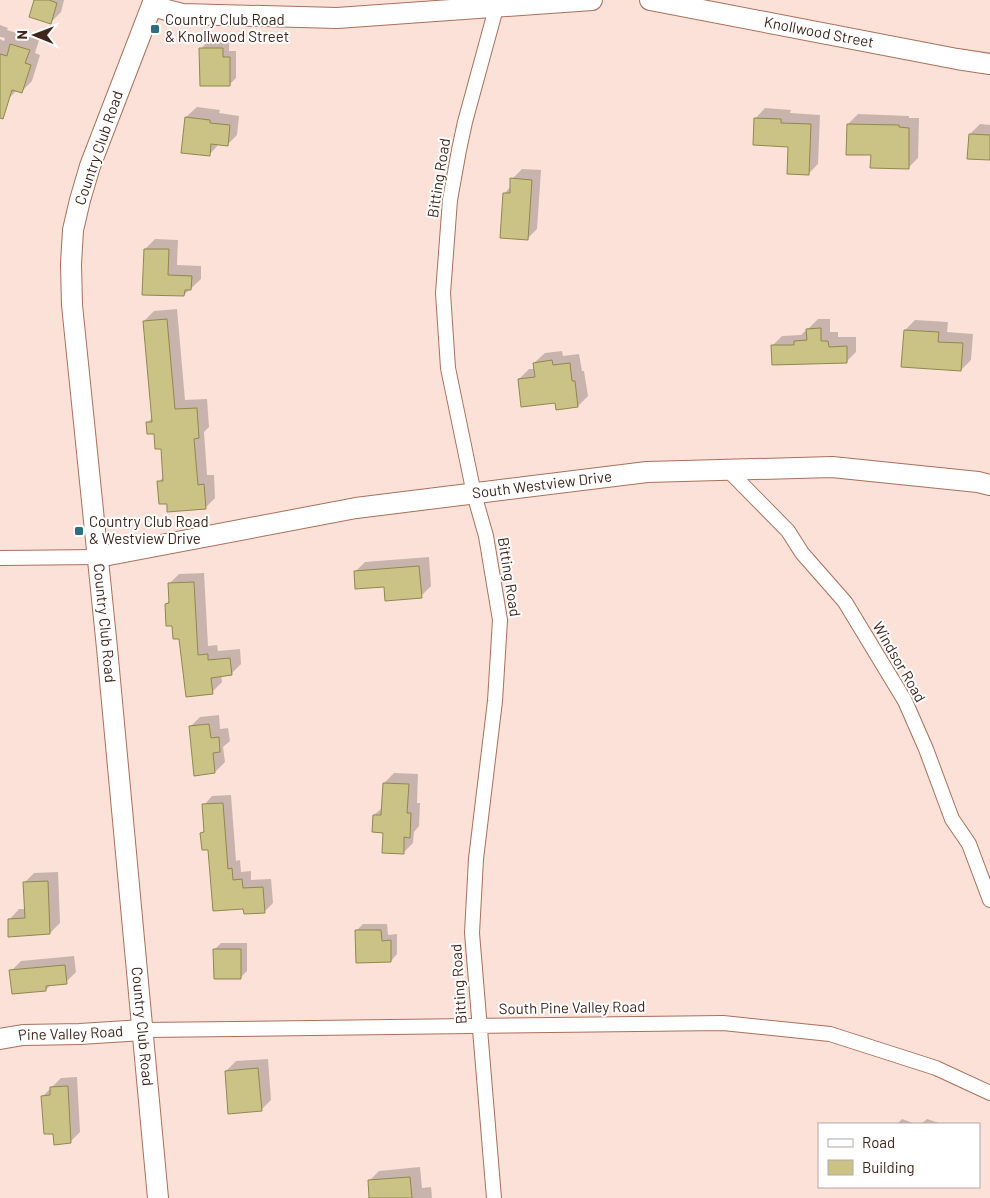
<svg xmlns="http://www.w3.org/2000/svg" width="990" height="1198" viewBox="0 0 990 1198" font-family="Barlow,sans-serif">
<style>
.shadow{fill:#0003}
.building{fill:#cbc386;stroke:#90884d}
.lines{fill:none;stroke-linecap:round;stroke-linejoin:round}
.street-casing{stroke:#a9705b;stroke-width:16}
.secondary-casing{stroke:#a9705b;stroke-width:22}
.street{stroke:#fff;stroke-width:14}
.secondary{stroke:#fff;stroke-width:20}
.poi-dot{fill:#2d6e81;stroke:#fff;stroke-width:2}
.labels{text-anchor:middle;stroke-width:4;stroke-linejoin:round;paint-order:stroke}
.poi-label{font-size:15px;fill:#3e261d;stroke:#fff;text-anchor:start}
.street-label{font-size:15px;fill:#3e261d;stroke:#fff}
</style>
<rect width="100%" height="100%" fill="#fbe1d8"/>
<path class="shadow" d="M36 0H64L61 12 51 22Z
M0 25 8 28 7 30 39 40 35 53 40 55 32 81 22 91 17 90 8 99 0 96V39L4 41 5 38 0 37Z
M207 42H229V51H236V78L229 85 201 49Z
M197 107 220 110 219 113 239 116 237 135 227 145 219 144 209 155 186 117Z
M765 108 791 110 790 113 820 115 818 164 808 174 789 146 755 119Z
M858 114 909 116V118H919L918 158 908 168 872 154 848 124Z
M980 124 990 125V159L970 134Z
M522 169 541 170 537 229 527 239 504 194 511 186 512 179Z
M155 239 178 240 177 265 201 266V279L184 295 145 249Z
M177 309 185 400 207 399 209 427 204 432 207 475H214L215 498 205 508 168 502 159 482 164 476 162 448 155 432 147 423 153 417 144 321 154 311Z
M818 319H830V332H838V337H856V352L846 362 772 346 782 336 801 335 805 331H808V329Z
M915 320 948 322 947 332 973 334 971 360 961 370 905 330Z
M562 351 563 356 579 354 582 371H584L588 396 578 406 556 401 519 379 529 369H535L534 363 545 353Z
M429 557 431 586 421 596 385 586 355 572 365 562Z
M204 573 208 646 217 645 218 651 240 649 241 664 231 674 221 675 222 682 212 692 180 638 173 624 166 604 170 600 169 584 179 574Z
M219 715 220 729 228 728 230 741 223 747 225 762 215 772 190 727 200 717Z
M394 773 418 774 417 803H420L419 826 414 832 413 843 403 853 384 832 374 815 383 807 384 783Z
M231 795 236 861 240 860 241 872 251 871V880L271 879 273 903 264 912 245 908 202 833 206 829 204 805 212 796Z
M58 872 60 923 50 933 9 920 19 909H25L24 883 34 873Z
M363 924H387L388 935 397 934V954L391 961 356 931Z
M221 943H247V971L241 977 214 950Z
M74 956 76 972 66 982 51 984 46 990 11 971 21 961Z
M268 1059 271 1100 261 1110 226 1071 236 1061Z
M77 1077 80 1132 70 1142 54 1132 43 1096 61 1078Z
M902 1119 916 1124H897Z
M927 1119 942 1124H921Z
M420 1167 422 1188 431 1187 432 1198H373L369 1181 379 1171Z"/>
<path class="building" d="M34 0H49L57 3 51 24 29 17Z
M10 44 30 50 25 63 31 65 22 93 12 90 3 119 0 118V54L7 56Z
M199 48H223V57H230V86H200Z
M185 117 210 120V123L230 125 228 146 211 144 210 156 181 153Z
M754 118 781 119V123L811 124 809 175 787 174 788 147 753 145Z
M847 124 899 125V127L909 128V169L870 168 871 155H846Z
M969 134 990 135V160L967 159Z
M510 178 532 180 528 240 500 238 503 193H510Z
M144 249H169L168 275 192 276 191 290H185L184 296 142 295Z
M167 319 175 409 197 408 199 438 194 439 198 485 204 484 206 509 167 512V504H159L157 481H163L161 449H155L154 434H147L146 422H152L143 321Z
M821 328V341H828L829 347 847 346V363L772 365 771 345H794V341L807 340 806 329Z
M904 330 939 332 938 342 963 343 961 371 901 367Z
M552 360 553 365 570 363 572 381H575L578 407 556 410 555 403 521 407 518 379 535 377 533 363Z
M419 566 422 598 385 601 384 587 355 589 354 571Z
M194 582 198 655 208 654V660L230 658 232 675 211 678 213 694 186 697 179 639H173L172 626H166L165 604 169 603 168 583Z
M209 724 211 738 219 737 220 752 213 753 215 773 194 776 189 726Z
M383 783 409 784 407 813H411L410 838 404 837V854L382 853 383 833 372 832 373 815H381Z
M223 803 228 869 232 868 233 880 242 879 243 888 263 887 265 913 244 914 243 909 213 911 208 850H202L200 833 204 832 202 804Z
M48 881 50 934 8 937V919L25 918 23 882Z
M355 930H381L382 941 391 940V962L356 963Z
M213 949H241V979H214Z
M65 965 67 984 46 986V991L12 994 9 970Z
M258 1068 262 1111 228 1114 225 1071Z
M68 1086 71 1143 54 1145 53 1134H44L41 1096 50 1095V1087Z
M410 1177 412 1198H369L368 1180Z"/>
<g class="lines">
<defs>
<path id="street" d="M729 471 788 531 802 553 845 602 905 701 926 749 952 819 969 844 990 900
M0 558 98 557
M143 1030 723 1023 830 1034 936 1068 990 1093
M494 1198 472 933 476 859 495 701 500 620 486 536 474 494 448 368 443 293 450 200 459 150 465 122 498 1"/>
<g id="secondary">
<path id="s1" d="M154 0 90 166 80 200 73 230 71 264 72 305 107 648 158 1198"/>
<path id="s2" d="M650 0 957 59 990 64"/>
<path d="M152 6 182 14 337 18 592 0"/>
<path id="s3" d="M98 557 356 508 647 472 832 467 978 482 990 485"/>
<path id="s4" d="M0 1039 23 1035 80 1034 143 1030"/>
</g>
</defs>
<use href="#street" class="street-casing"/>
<use href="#secondary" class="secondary-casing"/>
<use href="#street" class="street"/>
<use href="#secondary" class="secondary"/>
</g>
<g class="poi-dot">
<rect x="150" y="24" width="10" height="10" rx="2.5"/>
<rect x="74" y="526" width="10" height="10" rx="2.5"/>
</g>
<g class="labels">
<g class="poi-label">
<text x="165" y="25">Country Club Road<tspan x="165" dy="17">&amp; Knollwood Street</tspan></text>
<text x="89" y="527">Country Club Road<tspan x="89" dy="17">&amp; Westview Drive</tspan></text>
</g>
<g class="street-label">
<text dy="5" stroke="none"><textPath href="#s2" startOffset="172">Knollwood Street</textPath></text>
<text transform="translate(99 148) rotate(-71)" y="5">Country Club Road</text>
<text transform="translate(439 178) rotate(-81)" y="5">Bitting Road</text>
<text dy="5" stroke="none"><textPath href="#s3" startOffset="450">South Westview Drive</textPath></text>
<text transform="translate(509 577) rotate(81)" y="5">Bitting Road</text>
<text dy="5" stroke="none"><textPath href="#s1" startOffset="639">Country Club Road</textPath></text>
<text transform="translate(899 662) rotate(60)" y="5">Windsor Road</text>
<text transform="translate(459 984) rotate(-94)" y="5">Bitting Road</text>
<text transform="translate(572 1008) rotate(-1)" y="5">South Pine Valley Road</text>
<text dy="5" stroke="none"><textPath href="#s1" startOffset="1044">Country Club Road</textPath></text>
<text dy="5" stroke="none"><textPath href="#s4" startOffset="71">Pine Valley Road</textPath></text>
</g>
</g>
<rect x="818" y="1123" width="162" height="65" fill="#ffffff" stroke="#b2a8a5"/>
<rect x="828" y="1139" width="25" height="8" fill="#ffffff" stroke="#b2a8a5"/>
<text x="862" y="1148" font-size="15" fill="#3e261d">Road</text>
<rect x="828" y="1160" width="25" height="15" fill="#cbc386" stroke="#b2a8a5"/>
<text x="862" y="1173" font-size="15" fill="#3e261d">Building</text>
<g transform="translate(35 35) rotate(271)" stroke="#ffffff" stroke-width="4" paint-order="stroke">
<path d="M0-4L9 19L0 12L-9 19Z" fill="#3e261d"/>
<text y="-8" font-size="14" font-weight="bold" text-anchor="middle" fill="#3e261d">N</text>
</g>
</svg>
